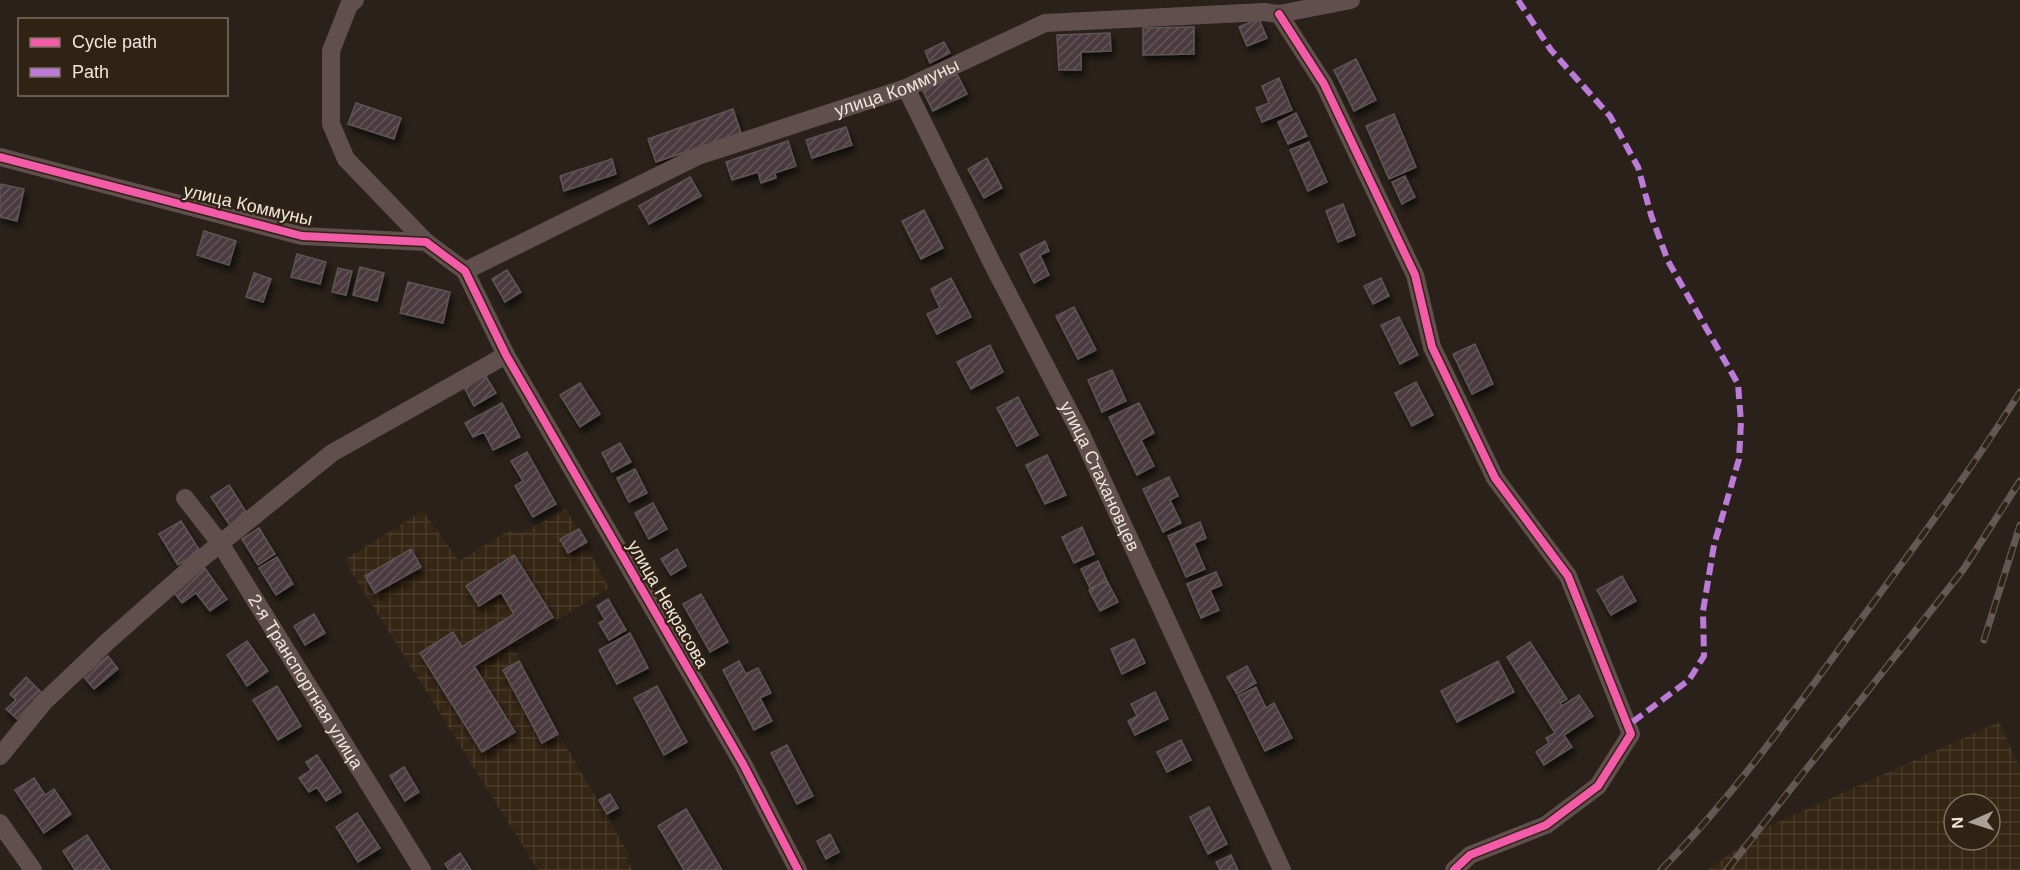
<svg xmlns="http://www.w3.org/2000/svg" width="2020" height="870" viewBox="0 0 2020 870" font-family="Arial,sans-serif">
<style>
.industrial{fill:url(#industrial-grid);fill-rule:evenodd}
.building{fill:url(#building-hatch);stroke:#5d5654;stroke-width:1.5;filter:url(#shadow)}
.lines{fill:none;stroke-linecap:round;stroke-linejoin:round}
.street{stroke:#604f4c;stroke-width:18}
.rail-casing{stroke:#635854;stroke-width:7}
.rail{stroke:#302314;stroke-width:4.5;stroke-dasharray:14;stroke-linecap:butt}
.quiet{stroke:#bd7bd9;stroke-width:6;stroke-dasharray:12 6;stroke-linecap:butt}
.cycleway-casing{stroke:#302314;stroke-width:11}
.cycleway{stroke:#f35aa7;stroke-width:8}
.labels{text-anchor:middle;stroke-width:5;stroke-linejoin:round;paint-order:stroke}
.street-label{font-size:18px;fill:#efe6dd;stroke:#302314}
</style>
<defs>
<pattern id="industrial-grid" width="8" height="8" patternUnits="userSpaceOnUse" patternTransform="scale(1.5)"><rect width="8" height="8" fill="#362614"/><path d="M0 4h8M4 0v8" fill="none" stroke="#4a3b2a"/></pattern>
<pattern id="building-hatch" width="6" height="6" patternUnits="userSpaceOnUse" patternTransform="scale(1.5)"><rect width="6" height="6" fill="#4b3b40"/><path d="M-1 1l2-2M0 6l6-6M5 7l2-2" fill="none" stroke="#65575b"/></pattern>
<filter id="shadow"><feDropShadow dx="3" dy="5.5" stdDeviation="3" flood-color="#0009"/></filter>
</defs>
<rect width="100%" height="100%" fill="#2a221a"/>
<path class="industrial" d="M566 509 609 588 513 647 560 736 629 854 626 860 633 870H538L344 560 423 511 459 561 508 531 522 533Z
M1999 722 2020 769V870H1708L1763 829ZM1954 804H1990V840H1954Z"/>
<path class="building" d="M1259 19 1267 38 1247 46 1239 27Z
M1194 27V54L1143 55V28Z
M1110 33 1111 51 1081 52V70H1059L1057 35Z
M944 42 950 53 930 63 925 51Z
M1356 59 1376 100 1354 111 1334 70Z
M957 74 967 94 933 111 923 91Z
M1279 78 1292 110 1262 122 1256 108 1269 103 1262 86Z
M356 103 401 118 394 139 348 124Z
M733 109 741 133 656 162 648 139Z
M1296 113 1307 136 1288 144 1278 122Z
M1394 114 1416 167 1389 179 1366 126Z
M846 127 852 145 812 158 806 140Z
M788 141 796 166 775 173 776 178 761 183 758 172 732 180 726 162Z
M1309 142 1327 182 1308 191 1290 150Z
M987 158 1002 188 984 198 968 169Z
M612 159 616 174 564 191 560 176Z
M1405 176 1415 197 1402 204 1392 182Z
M690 177 701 196 649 224 639 206Z
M0 184 24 189 17 221 0 217Z
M1343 204 1355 235 1338 242 1326 211Z
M924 210 943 248 921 259 902 221Z
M204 231 236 241 229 265 197 255Z
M1045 241 1049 251 1040 255 1049 275 1034 283 1020 254Z
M297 254 326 262 320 284 291 277Z
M360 267 384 273 377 301 353 295Z
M338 268 352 271 346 295 332 292Z
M507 270 521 292 505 302 492 279Z
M254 273 271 279 263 302 246 297Z
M951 278 971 317 937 334 927 314 940 308 931 289Z
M1381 278 1389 296 1373 304 1364 286Z
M408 282 450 292 443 323 400 313Z
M1074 307 1096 350 1078 359 1056 316Z
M1399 317 1418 355 1400 364 1381 325Z
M1475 344 1493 384 1472 394 1453 354Z
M990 345 1003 372 971 389 957 362Z
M1112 370 1126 401 1102 412 1088 380Z
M485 375 496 393 474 406 464 387Z
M1416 382 1433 415 1412 426 1395 393Z
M580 383 600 414 580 427 560 395Z
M1018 397 1038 435 1017 446 997 408Z
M502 403 520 437 493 450 484 432 473 437 465 423Z
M1139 403 1154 433 1141 440 1154 466 1137 475 1109 417Z
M620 443 631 462 612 472 602 453Z
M527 452 556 504 533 517 515 486 523 481 511 461Z
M1047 455 1066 495 1045 504 1026 465Z
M635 469 647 493 629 502 617 478Z
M1169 477 1178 496 1170 500 1181 523 1163 532 1143 489Z
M229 485 248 515 231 527 211 497Z
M653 503 667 529 649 539 635 513Z
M181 521 200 551 178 565 159 534Z
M1200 522 1206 538 1194 543 1205 569 1186 577 1168 536Z
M1082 527 1094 554 1074 563 1062 537Z
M259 528 275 554 258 565 242 539Z
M579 529 587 542 568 553 560 539Z
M411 549 421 567 375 593 365 576Z
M677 549 686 566 671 575 661 559Z
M514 555 553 617 474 666 515 732 482 752 420 653 453 632 462 647 514 614 501 592 479 606 466 586Z
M277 557 293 584 276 595 259 568Z
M1098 561 1107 581 1090 588 1081 569Z
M204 567 227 599 210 611 196 593 182 603 172 590Z
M1216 572 1222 585 1210 590 1219 610 1201 618 1187 584Z
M1622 576 1636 601 1611 615 1597 590Z
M1107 581 1118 602 1100 611 1089 590Z
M701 594 728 642 710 652 683 604Z
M608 599 626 630 609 640 599 623 605 620 597 606Z
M314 614 325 633 305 645 294 626Z
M630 633 648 668 617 684 599 650Z
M1134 639 1145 663 1122 674 1111 649Z
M247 641 268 671 247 686 227 655Z
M1530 642 1567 699 1560 703 1562 706 1579 695 1593 716 1564 735 1572 747 1544 765 1536 752 1549 743 1546 738 1555 733 1507 657Z
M108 656 118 669 94 689 83 676Z
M519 661 558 734 542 743 503 670Z
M739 661 746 674 758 668 771 693 760 698 772 721 754 730 723 670Z
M1498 661 1514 692 1457 722 1441 691Z
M1247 666 1256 683 1237 694 1227 677Z
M26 677 42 693 17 719 6 709 16 700 10 694Z
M277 686 301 726 278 740 253 700Z
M657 686 687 742 664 755 634 698Z
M1256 687 1266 708 1274 703 1292 738 1265 751 1238 696Z
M1155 692 1168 719 1135 735 1128 721 1137 716 1131 704Z
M1181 740 1191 760 1167 772 1157 752Z
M787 745 813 796 797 804 771 753Z
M317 755 341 792 326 801 317 787 309 792 299 778 311 770 306 762Z
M404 767 419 792 405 801 390 776Z
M34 778 45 795 54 789 71 814 44 833 15 790Z
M610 794 618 808 607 814 599 800Z
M1209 807 1227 844 1208 854 1190 817Z
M686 809 722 870H684L658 826Z
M357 813 380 848 358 862 336 827Z
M830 834 839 852 826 859 817 841Z
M87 835 110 870H75L63 851Z
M460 853 471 870H449L445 864Z
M1231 855 1238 870H1220L1216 862Z"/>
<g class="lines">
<g class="street">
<path d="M355 0 349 5 331 51V124L346 159 426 242"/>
<path d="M1279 14 1324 84 1415 275 1432 347 1495 478 1568 576 1631 734 1598 786 1546 825 1470 855 1454 870"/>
<path id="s1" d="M906 88 993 265 1082 436 1282 870"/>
<path d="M0 157 302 236 426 242 465 271 506 355 743 764 798 870"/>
<path id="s2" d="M465 271 698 156 906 88 1045 23 1264 12 1279 14 1351 0"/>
<path id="s3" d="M185 498 220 543 422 870"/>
<path d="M0 756 44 702 107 642 201 559 332 453 506 355"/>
<path d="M0 823 33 870"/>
</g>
<defs>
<path id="rail" d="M1984 640 2020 525
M1661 870C1734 795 1794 711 1856 626 1913 549 1969 473 2020 392
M1727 870 1963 570 2020 481"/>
</defs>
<use href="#rail" class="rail-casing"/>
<use href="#rail" class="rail"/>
<path class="quiet" d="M1518 0 1551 50 1610 116 1638 167 1651 215 1668 261 1738 384 1741 422 1739 459 1714 545 1703 611 1704 656 1689 680 1627 726"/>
<defs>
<path id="cycleway" d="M1279 14 1324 84 1415 275 1432 347 1495 478 1568 576 1631 734 1598 786 1546 825 1470 855 1454 870
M0 157 302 236 426 242 465 271 506 355 743 764 798 870"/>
</defs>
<use href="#cycleway" class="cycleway-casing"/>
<use href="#cycleway" class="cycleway"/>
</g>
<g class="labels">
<g class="street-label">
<text dy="6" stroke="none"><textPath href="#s2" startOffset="470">улица Коммуны</textPath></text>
<text transform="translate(248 205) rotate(13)" y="6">улица Коммуны</text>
<text dy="6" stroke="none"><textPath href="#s1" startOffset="434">улица Стахановцев</textPath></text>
<text transform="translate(668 604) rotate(60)" y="6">улица Некрасова</text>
<text dy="6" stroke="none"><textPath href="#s3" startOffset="220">2-я Транспортная улица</textPath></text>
</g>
</g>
<rect x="18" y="18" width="210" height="78" fill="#302314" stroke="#7c7164" stroke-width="1.5"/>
<rect x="30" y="38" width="30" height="9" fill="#f35aa7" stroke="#7c7164" stroke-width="1.5"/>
<text x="72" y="48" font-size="18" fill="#efe6dd">Cycle path</text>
<rect x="30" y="68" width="30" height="9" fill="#bd7bd9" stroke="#7c7164" stroke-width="1.5"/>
<text x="72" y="78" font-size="18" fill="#efe6dd">Path</text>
<g transform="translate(1972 822) rotate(267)"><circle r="28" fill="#302314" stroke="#7c7164" stroke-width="1.5"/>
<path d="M0-4.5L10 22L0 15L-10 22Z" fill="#aaa199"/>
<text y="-9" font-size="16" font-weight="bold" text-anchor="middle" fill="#efe6dd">N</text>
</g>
</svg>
